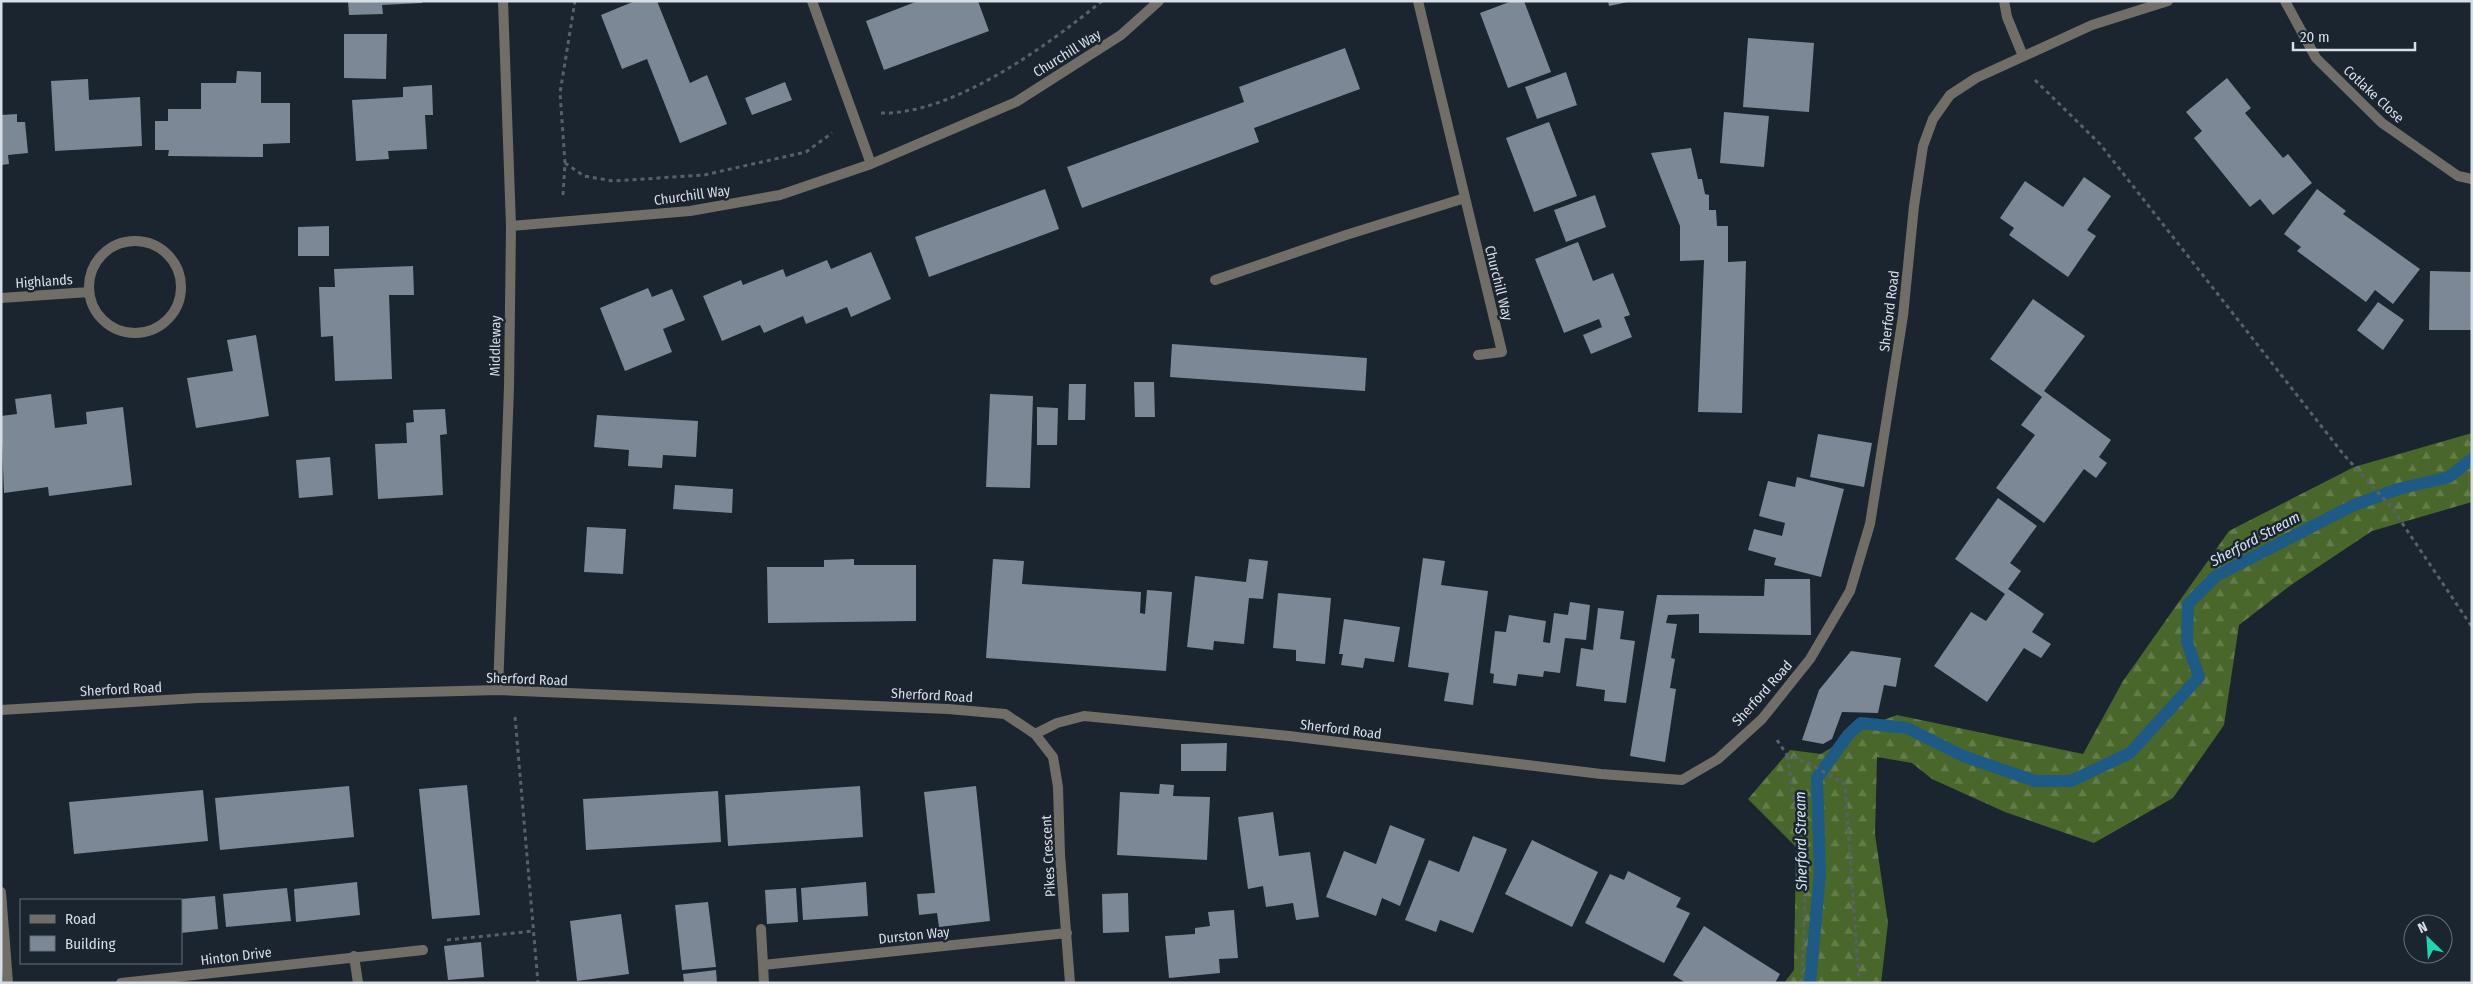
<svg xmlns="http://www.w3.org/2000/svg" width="2473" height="984" viewBox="0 0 2473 984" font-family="'Fira Sans Condensed',sans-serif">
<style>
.forest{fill:url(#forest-firs)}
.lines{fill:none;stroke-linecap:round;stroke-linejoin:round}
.stream{stroke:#1d5a85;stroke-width:12}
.building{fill:#7c8896}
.path{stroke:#58616b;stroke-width:3;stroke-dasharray:4 4;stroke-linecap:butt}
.minor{stroke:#716e67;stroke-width:10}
.labels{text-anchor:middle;stroke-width:5;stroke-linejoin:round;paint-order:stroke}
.street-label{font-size:14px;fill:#d8dee6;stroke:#1b2530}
.water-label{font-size:15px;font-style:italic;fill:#d5e4f1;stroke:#1b2530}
</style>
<defs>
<pattern id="forest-firs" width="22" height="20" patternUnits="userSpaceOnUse" patternTransform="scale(1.25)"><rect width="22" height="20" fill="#4a672b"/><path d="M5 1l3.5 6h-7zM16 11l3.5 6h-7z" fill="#637c4a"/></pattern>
</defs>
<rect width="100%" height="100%" fill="#1b2530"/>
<path class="forest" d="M2472 433V502L2372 531 2291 585 2239 625 2224 725 2173 798 2094 843 2005 812 1932 779 1912 763 1877 757 1875 834 1888 923 1881 983H1784L1794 970 1796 847 1748 799 1790 750 1821 754 1867 726 1897 715 2083 754 2123 681 2229 531 2354 467Z"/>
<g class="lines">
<path class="stream" d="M1810 983 1820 873 1817 778 1848 735 1861 723 1907 728 1963 756 2035 781H2071L2130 753 2199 677 2187 642 2188 604 2216 576 2352 506 2398 489 2449 477 2472 459"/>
</g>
<path class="building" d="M348 1H422V3L382 5 383 14 349 15Z
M635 1H657L690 83 707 75 727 124 680 143 647 59 622 69 601 15Z
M918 1H978L989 31 884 70 866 21Z
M1512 1H1524L1551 72 1508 88 1480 13Z
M1608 1H1627L1628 2 1609 6Z
M344 34H387L386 79 344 78Z
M1748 38 1814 43 1809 112 1743 107Z
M1345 48 1360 89 1254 128 1259 142 1082 208 1067 167 1244 102 1239 87Z
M237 71 261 72V103H290V143L263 144V157L168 156 169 150H155V121H168V109H201V83H236Z
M1566 72 1577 105 1537 119 1525 87Z
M2227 78 2251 108 2245 113 2283 158 2288 154 2312 183 2273 215 2260 199 2250 207 2194 138 2202 131 2186 112Z
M88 79 89 100 140 97 142 146 55 151 51 81Z
M785 82 792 100 752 115 745 98Z
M432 85 433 115H425L427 149 388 151 389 159 356 161 352 100 403 97V87Z
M1724 112 1769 116 1764 167 1720 163Z
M17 114V122H25L28 153 8 155 9 164 1 165V115Z
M1549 122 1577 196 1534 212 1506 138Z
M1691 148 1698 179H1702L1705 194 1709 195V210H1716L1717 226H1728V262L1746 261 1742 413 1698 412 1704 260 1680 261V226L1651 153Z
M2084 177 2111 196 2087 230 2096 236 2068 277 2009 235 2014 228 2000 218 2025 181 2063 207Z
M1045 189 1059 229 929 277 915 237Z
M2317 189 2346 211 2343 214 2420 269 2393 304 2375 290 2366 302 2297 251 2301 247 2284 234Z
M1595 195 1606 227 1566 242 1554 210Z
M329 226V256H298V227Z
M1578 242 1593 281 1613 273 1630 315 1624 317 1632 337 1591 354 1583 335 1602 327 1599 319 1564 333 1535 259Z
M871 252 891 299 851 317 847 307 806 324 803 316 764 333 760 325 722 341 703 296 741 280 743 285 783 269 786 277 827 260 831 269Z
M413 266 414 295H389L392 379 335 381 333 336 321 337 319 287H335L334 269Z
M2430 271 2472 272V330H2429Z
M648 288 652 297 672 289 685 320 663 329 672 352 625 371 600 308Z
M2033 299 2085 336 2044 391 2111 440 2099 457 2107 463 2096 478 2084 469 2044 523 1996 488 2035 435 2021 425 2042 397 1990 359Z
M2378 302 2404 320 2383 350 2357 330Z
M256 335 269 416 196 428 187 378 233 371 227 340Z
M1172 344 1367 358 1365 391 1170 377Z
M1134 382H1154L1155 417H1135Z
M1069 384H1086L1085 420H1068Z
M51 394 55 428 87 424 86 412 123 407 132 485 49 496 48 487 4 493 1 416 17 414 15 399Z
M990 394 1033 396 1030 488 986 487Z
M1037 407 1058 408 1057 445H1037Z
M445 409 447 434 440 435 443 495 378 499 375 444 407 443 406 423 414 422 413 410Z
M597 415 698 421 696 457 663 455 662 468 628 466 629 450 594 447Z
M1818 434 1872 443 1864 487 1810 477Z
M330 457 333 495 299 498 296 460Z
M1797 477 1844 489 1821 577 1774 565 1776 558 1748 550 1754 529 1782 536 1785 523 1759 516 1768 481 1795 487Z
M675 485 733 489 732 513 673 509Z
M1998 498 2037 526 2010 563 2021 571 2008 589 2044 614 2032 632 2051 644 2041 658 2024 648 1987 702 1934 666 1971 612 1986 621 2005 594 1955 559Z
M587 527 626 529 623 574 584 572Z
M1423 558 1445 561 1441 585 1488 591 1473 705 1444 701 1449 673 1408 667Z
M854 559V565H916V621L768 623 767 567H824V560Z
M993 559 1024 561 1022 584 1141 592 1140 613 1145 614 1147 590 1172 592 1166 671 986 658Z
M1249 559 1268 561 1263 599 1249 598 1244 644 1214 641 1213 650 1187 647 1195 576 1246 582Z
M1765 579H1810L1811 635 1699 633V614L1668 615 1666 623 1677 624 1671 658 1675 659 1670 688 1676 689 1665 762 1630 756 1657 595 1764 596Z
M1278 593 1331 598 1325 664 1296 661V650L1273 648Z
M1570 602 1590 605 1586 640 1565 638 1560 673 1544 671 1543 677 1518 674 1516 686 1493 683 1494 674 1490 673 1495 631 1506 632 1509 615 1546 621 1543 642 1550 643 1554 613 1568 615Z
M1598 608 1624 611 1620 639 1635 641 1626 703 1604 701 1605 690 1576 686 1581 648 1593 650Z
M1344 619 1400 627 1394 662 1365 658 1363 668 1341 665 1343 654H1339Z
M1851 651 1901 658 1896 687 1884 685 1878 713 1842 712 1832 739 1823 744 1802 740 1819 690Z
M1227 743 1226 771H1181V744Z
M1160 784 1174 785 1173 796 1210 797 1207 860 1117 855 1120 792 1159 794Z
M467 785 480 915 432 919 419 789Z
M349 786 354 837 220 850 215 798Z
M860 786 863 837 728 846 725 795Z
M976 786 990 921 939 927 937 913 919 915 917 894 935 893 924 792Z
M203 790 208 841 74 854 69 802Z
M718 791 721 842 586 850 583 799Z
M1273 812 1279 856 1310 852 1319 917 1296 920 1293 903 1266 907 1263 886 1248 889 1238 817Z
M1390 825 1425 839 1400 906 1382 898 1376 916 1326 897 1344 851 1376 864Z
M1473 836 1507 849 1473 933 1440 920 1436 932 1405 920 1429 860 1459 872Z
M1532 840 1598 872 1572 927 1505 894Z
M1628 871 1681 898 1676 907 1690 913 1664 963 1585 923 1610 874 1624 880Z
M357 882 360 915 296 922 294 889Z
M866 882 868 916 803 920 801 888Z
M287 888 291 921 226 927 223 894Z
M796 888 798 922 767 924 765 890Z
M1128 893 1129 932 1103 933 1102 894Z
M215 896 218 929 181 933V899Z
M708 902 716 967 682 970 675 905Z
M1234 910 1238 958 1219 959 1220 973 1169 978 1165 936 1195 934V928L1210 926 1208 912Z
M621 914 629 974 577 981 570 921Z
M1704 926 1780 974 1775 983H1686L1673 975Z
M481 942 484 977 448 980 444 946Z
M716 970 717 983H684L683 974Z"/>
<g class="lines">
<path class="path" d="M2035 80 2100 144 2344 455 2392 508 2472 627
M881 113C953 115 1048 45 1102 1
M565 163 584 176 613 181 704 175 806 152 832 133
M563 195 565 163 560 93 575 1
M515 717 538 983
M1777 740 1787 755 1808 763 1845 784 1859 983
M1787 756 1806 875 1802 979 1799 983
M447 940 534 931"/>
<path class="minor" d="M812 1 871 164
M1418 1 1502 352 1478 355
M2004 1 2007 17 2023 56
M2285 1 2316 58 2382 123 2458 176 2472 179
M511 226 690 211 780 195 871 164 1016 102 1121 35 1159 1
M89 287a46 46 0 1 1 92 0a46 46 0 1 1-92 0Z
M1215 280 1346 235 1465 198
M1 298 89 292
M498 690 509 387 511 226 503 1
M1 710 198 698 498 690 948 709 1005 714 1035 734 1053 757 1058 787 1060 855 1070 983
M1035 734 1057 723 1084 716 1289 736 1601 774 1682 780 1718 759 1762 719 1810 659 1850 591 1870 524 1903 316 1914 206 1923 146 1933 119 1950 95 1976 78 2092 25 2168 1
M1 892 8 983
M761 929 763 965 1067 933
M354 956 358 983
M763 965 764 983
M121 983 423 950"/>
</g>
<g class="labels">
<g class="street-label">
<text transform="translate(1067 53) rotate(-32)" y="5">Churchill Way</text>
<text transform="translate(2374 94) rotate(43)" y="5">Cotlake Close</text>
<text transform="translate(692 195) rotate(-8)" y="5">Churchill Way</text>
<text transform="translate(44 281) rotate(-4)" y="5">Highlands</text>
<text transform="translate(1499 283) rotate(76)" y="5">Churchill Way</text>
<text transform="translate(1889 311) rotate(-83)" y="5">Sherford Road</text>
<text transform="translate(495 346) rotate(-89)" y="5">Middleway</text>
<text transform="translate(527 679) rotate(2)" y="5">Sherford Road</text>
<text transform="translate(121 689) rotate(-3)" y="5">Sherford Road</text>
<text transform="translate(1762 693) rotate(-48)" y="5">Sherford Road</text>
<text transform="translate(932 695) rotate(3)" y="5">Sherford Road</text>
<text transform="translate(1341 729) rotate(7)" y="5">Sherford Road</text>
<text transform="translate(1048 856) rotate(-93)" y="5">Pikes Crescent</text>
<text transform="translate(914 935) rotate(-6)" y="5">Durston Way</text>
<text transform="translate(236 956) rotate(-7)" y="5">Hinton Drive</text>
</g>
<g class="water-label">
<text transform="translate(2255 539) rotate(-28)" y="5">Sherford Stream</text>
<text transform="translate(1801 841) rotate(-91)" y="5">Sherford Stream</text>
</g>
</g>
<rect width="2473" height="984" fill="none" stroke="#d8dee6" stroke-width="5"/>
<rect x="20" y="899" width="162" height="65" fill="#1b2530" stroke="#676f79"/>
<rect x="30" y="915" width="25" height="8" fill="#716e67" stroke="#676f79"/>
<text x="65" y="924" font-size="15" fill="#d8dee6">Road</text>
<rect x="30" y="936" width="25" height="15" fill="#7c8896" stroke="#676f79"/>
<text x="65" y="949" font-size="15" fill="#d8dee6">Building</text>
<g transform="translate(2428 939) rotate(335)"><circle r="24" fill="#1b2530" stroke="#676f79"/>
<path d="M0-4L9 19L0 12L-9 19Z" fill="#20d5b0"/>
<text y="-8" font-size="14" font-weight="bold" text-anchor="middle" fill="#d8dee6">N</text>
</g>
<path d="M2293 42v8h122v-8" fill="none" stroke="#d8dee6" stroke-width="2.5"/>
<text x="2300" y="42" font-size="15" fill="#d8dee6" stroke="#1b2530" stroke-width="4" paint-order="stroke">20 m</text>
</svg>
